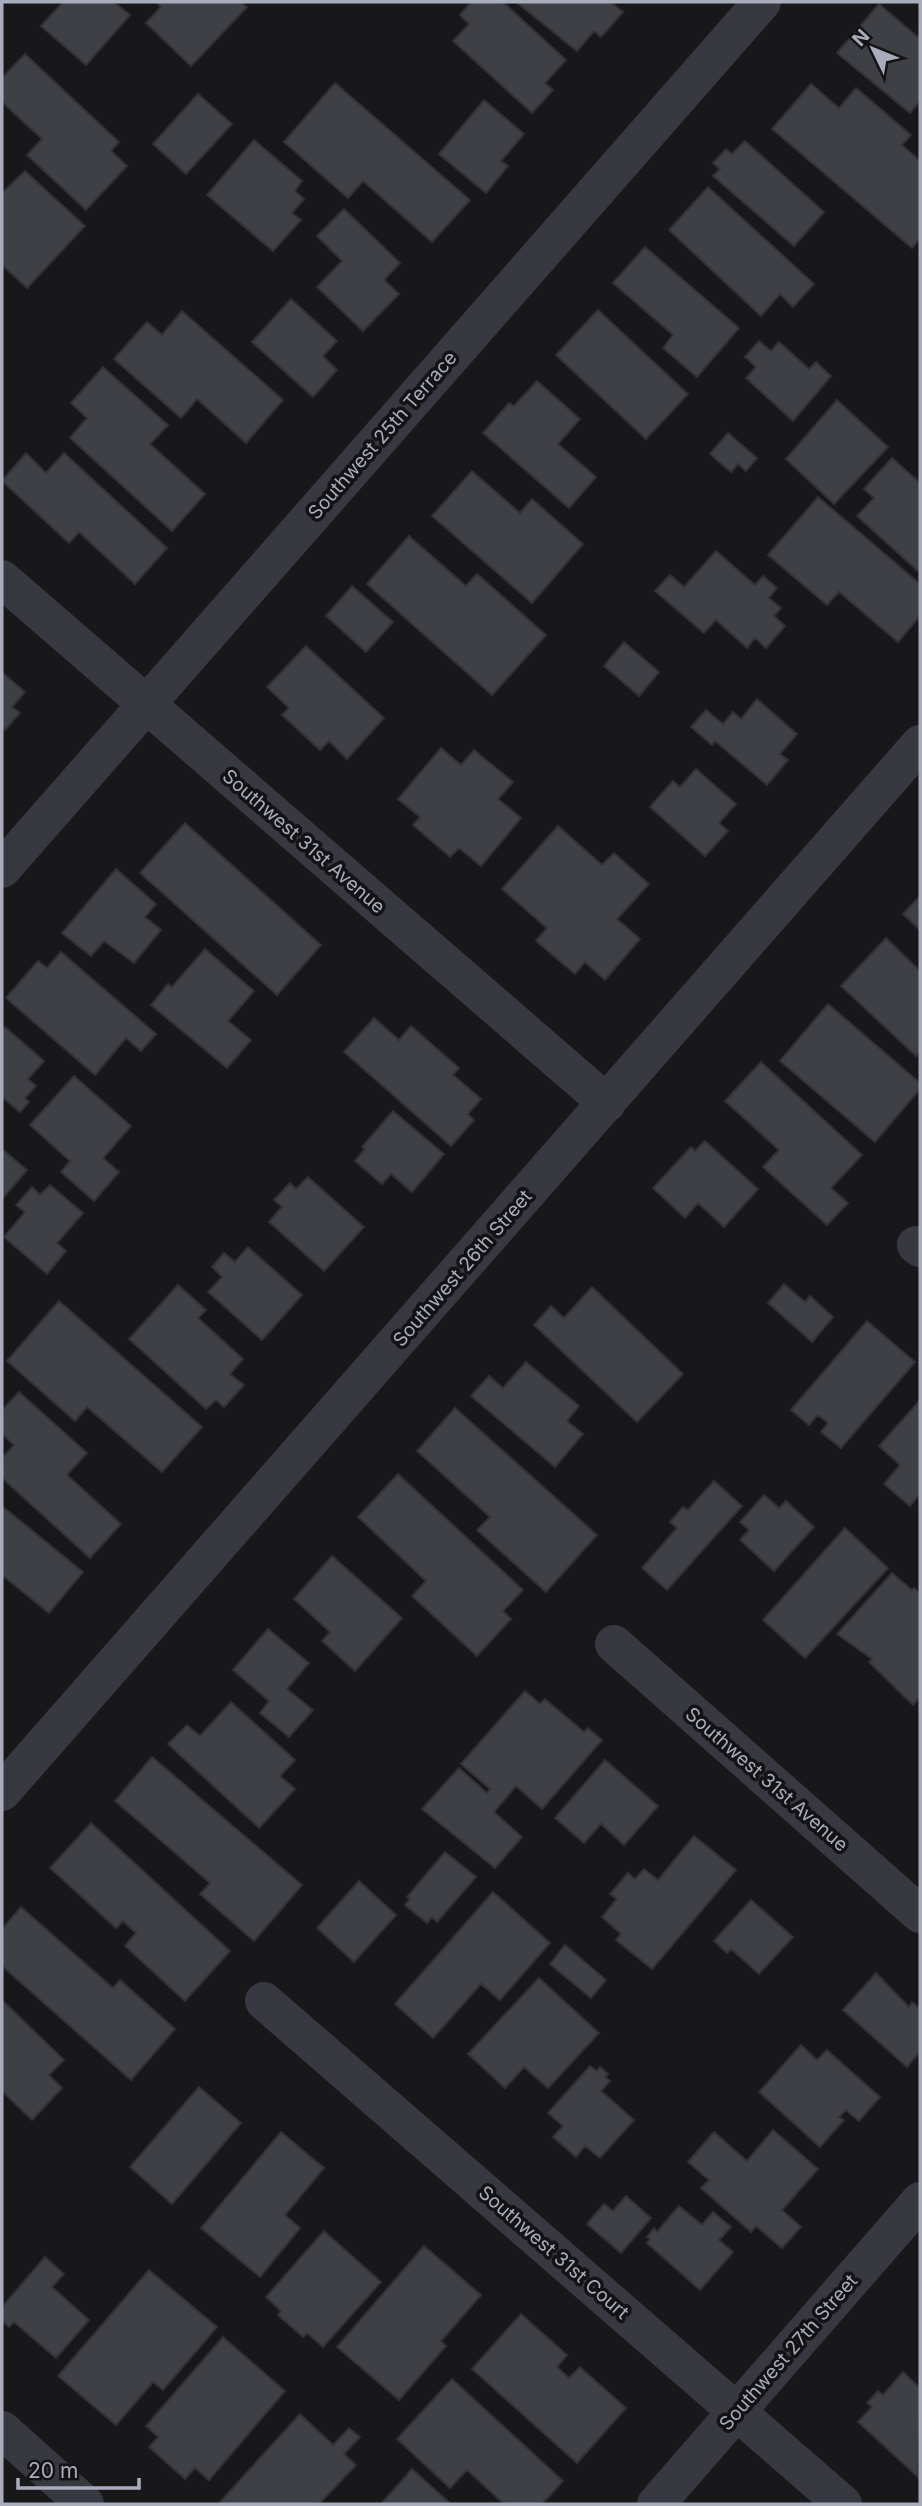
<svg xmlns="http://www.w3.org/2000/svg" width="922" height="2506" viewBox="0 0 922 2506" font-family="Inter,sans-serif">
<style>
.building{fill:#3f4045;stroke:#323236;stroke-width:2}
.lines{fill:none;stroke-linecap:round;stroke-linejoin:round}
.minor{stroke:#383940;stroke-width:38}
.labels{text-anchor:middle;stroke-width:7;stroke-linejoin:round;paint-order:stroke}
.street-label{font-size:19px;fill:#a9adbb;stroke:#131315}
</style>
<rect width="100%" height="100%" fill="#18181a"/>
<path class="building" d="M63 2H114L130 15 86 65 41 26Z
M156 2H241L247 7 191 66 146 23 161 7Z
M471 2H503L566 60 545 83 553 90 532 113 453 41 469 24 460 15Z
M516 2H611L623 12 601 37 594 31 577 51Z
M879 4 920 39V101L910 113 837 53Z
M25 54 119 142 111 151 127 166 86 210 27 155 42 139 2 102V78Z
M335 83 470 200 432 242 363 181 348 198 284 142Z
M811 84 839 108 856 88 911 135 902 145 920 161V238L912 248 772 129Z
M198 94 232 124 186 174 153 144Z
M484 100 524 134 501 161 508 166 486 193 439 154Z
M254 140 302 181 295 191 304 199 292 213 301 220 273 251 207 195Z
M745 141 824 212 794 246 713 176 720 169 713 163 726 149 732 154Z
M25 171 85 226 27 288 2 265V193Z
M708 187 814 284 793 307 780 294 761 316 669 230Z
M344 209 400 263 384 280 399 294 363 331 317 287 342 261 317 236Z
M645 247 739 328 697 377 663 348 673 335 613 283Z
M291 299 337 341 323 356 337 370 313 397 252 342Z
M598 310 688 394 646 439 556 355Z
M182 311 283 400 246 443 197 399 181 418 114 359 147 322 162 335Z
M759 341 771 351 779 342 809 369 816 362 831 376 793 421 746 378 756 367 745 357Z
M103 367 168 425 150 444 205 494 172 531 70 438 87 418 71 403Z
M537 381 580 419 558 444 596 477 569 508 483 433 509 403 514 406Z
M837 400 888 447 834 504 786 459Z
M728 433 757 458 746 471 738 464 731 472 710 454Z
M26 453 46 473 64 453 167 548 135 584 79 532 69 543 2 481Z
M892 458 920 483V573L857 516 874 498 864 489Z
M472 471 520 513 532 499 583 544 532 603 432 516Z
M818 497 920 584V616L898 642 839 592 827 605 768 555Z
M409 536 466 586 477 574 546 635 492 695 367 584Z
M716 551 755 585 763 576 777 588 769 598 781 608 774 616 785 626 766 648 755 638 747 648 716 620 704 633 655 591 670 575 684 587Z
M352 586 393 622 366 652 326 616Z
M624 642 659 672 639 696 604 666Z
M306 646 384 718 347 759 329 741 320 750 282 715 289 708 267 687Z
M2 672 25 692 12 707 20 713 5 730 2 727Z
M757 699 797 734 780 754 788 760 767 785 715 741 712 745 691 727 706 710 723 724 733 712 741 719Z
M441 748 461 765 474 750 513 782 498 799 521 818 481 866 459 848 450 857 413 825 420 817 398 799Z
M696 769 736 804 719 823 728 831 705 856 650 807 673 781 680 787Z
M185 823 321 945 277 995 140 873Z
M558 826 602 865 614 853 649 884 617 919 640 939 605 980 585 962 575 974 536 941 547 928 502 889Z
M116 869 156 904 145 917 161 930 134 963 104 941 91 956 62 933Z
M920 896V930L903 914Z
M886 938 920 971V1051L916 1056 841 986Z
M205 949 254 991 228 1021 251 1040 227 1068 151 1005 168 984 172 987Z
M61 952 156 1034 141 1051 126 1038 95 1075 6 998 38 961 47 968Z
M828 1004 920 1083V1089L875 1142 780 1061Z
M374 1018 399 1040 411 1026 459 1068 453 1075 481 1099 468 1114 474 1120 451 1146 344 1052Z
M5 1027 44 1061 28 1079 36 1086 25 1098 29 1102 20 1112 2 1097V1030Z
M761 1062 862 1155 831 1188 848 1203 827 1225 763 1167 779 1150 725 1101Z
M74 1076 131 1126 103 1158 119 1172 94 1201 61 1172 70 1161 30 1125Z
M393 1111 444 1154 412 1192 391 1174 382 1184 355 1161 365 1149 362 1147Z
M705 1141 758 1189 724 1227 698 1203 685 1218 653 1188 691 1147 695 1151Z
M2 1149 27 1170 2 1199Z
M308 1177 364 1227 324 1271 269 1222 282 1207 274 1200 290 1183 296 1189Z
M50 1185 83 1213 57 1243 66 1251 47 1274 4 1237 25 1212 16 1205 32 1187 40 1195Z
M248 1247 302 1295 262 1340 208 1292 222 1277 212 1267 224 1253 235 1262Z
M784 1284 805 1302 810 1296 833 1317 812 1342 768 1303Z
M178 1285 206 1310 198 1318 243 1359 230 1374 244 1385 224 1407 216 1400 206 1409 129 1339Z
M592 1287 683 1374 637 1422 534 1325 551 1306 564 1318Z
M59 1301 202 1427 162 1472 87 1407 75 1421 7 1361Z
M867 1321 915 1362 841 1448 821 1432 828 1423 818 1415 809 1425 791 1410Z
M526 1362 579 1406 567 1421 583 1434 555 1467 471 1396 489 1376 503 1388Z
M19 1392 87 1453 67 1475 121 1524 90 1558 2 1478V1458L14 1445 2 1434V1410Z
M920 1400V1494L910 1506 884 1484 900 1465 879 1446Z
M455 1408 597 1535 546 1592 477 1530 490 1517 417 1451Z
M398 1474 523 1590 503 1611 511 1619 477 1656 412 1596 426 1581 358 1517Z
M714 1481 742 1506 667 1590 642 1568 677 1528 670 1522 683 1507 688 1510Z
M764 1495 779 1508 786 1501 814 1527 774 1571 740 1540 749 1530 740 1522Z
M2 1506 83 1572 49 1613 2 1575Z
M845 1528 888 1568 805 1658 763 1620Z
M332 1556 402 1618 355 1671 322 1641 330 1632 294 1599Z
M892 1573 912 1590 914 1588 920 1593V1697L913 1705 869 1662 872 1659 837 1634Z
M268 1629 309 1663 287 1689 313 1710 289 1737 260 1713 269 1701 233 1670Z
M525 1691 540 1704 545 1699 584 1732 588 1728 602 1740 542 1809 516 1786 494 1812 522 1837 495 1868 422 1809 459 1768 487 1793 490 1789 461 1764Z
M231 1702 295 1760 280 1776 295 1789 259 1828 168 1744 187 1725 200 1736Z
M152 1757 302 1885 254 1941 200 1894 210 1883 115 1801Z
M605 1760 658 1806 624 1845 601 1824 584 1843 555 1818Z
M91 1823 230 1951 185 2001 125 1946 136 1933 123 1921 116 1928 50 1868Z
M694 1836 736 1870 652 1969 616 1940 621 1934 602 1917 617 1899 610 1894 628 1873 635 1879 644 1869 658 1880Z
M445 1852 476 1877 437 1922 432 1917 427 1923 405 1905 410 1899 407 1897Z
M359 1881 396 1915 354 1962 317 1928Z
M493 1892 550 1943 500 2000 481 1984 433 2038 395 2004Z
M751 1900 793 1937 759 1974 731 1949 727 1953 714 1941Z
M21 1907 113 1988 120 1980 175 2029 131 2080 2 1966V1929Z
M565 1945 606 1980 591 1998 550 1964Z
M876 1973 909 2007 912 2002 920 2009V2052L907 2067 843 2010Z
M539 1978 599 2033 548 2088 524 2067 505 2088 468 2054Z
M2 2000 64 2060 49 2075 62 2088 32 2120 2 2091Z
M801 2045 817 2060 827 2050 880 2097 859 2121 846 2110 839 2117 844 2120 820 2147 759 2092Z
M590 2066 597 2071 600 2067 608 2074 605 2077 610 2081 601 2091 634 2120 600 2158 585 2146 576 2157 553 2137 563 2126 548 2113Z
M199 2087 241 2123 172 2204 130 2167Z
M773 2130 818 2169 782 2210 801 2227 782 2248 756 2226 751 2232 701 2188 709 2180 688 2162 714 2132 747 2161Z
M281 2132 324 2168 285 2215 300 2228 260 2277 201 2228Z
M626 2196 651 2218 621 2253 587 2224 604 2204 613 2211Z
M679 2206 702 2225 713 2212 731 2227 719 2240 733 2252 700 2290 647 2243 650 2239 647 2237 654 2228 657 2232Z
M324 2231 381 2282 323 2347 307 2333 303 2337 278 2315 281 2311 266 2297Z
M424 2246 481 2295 441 2341 446 2346 399 2400 337 2347Z
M45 2257 64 2274 52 2287 89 2320 56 2358 14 2322 9 2327 2 2321V2307Z
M149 2270 217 2327 163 2390 153 2382 116 2425 58 2376Z
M521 2314 567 2355 557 2367 569 2378 580 2367 626 2408 577 2463 472 2369Z
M223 2337 285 2391 209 2480 195 2468 185 2479 149 2447 158 2437 146 2426Z
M903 2372 920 2388 918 2477 858 2422 872 2407 867 2403 878 2391 883 2395Z
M452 2379 563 2481 542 2504H504L467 2470 450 2488 397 2439Z
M300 2414 333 2445 349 2428 360 2437 344 2454 356 2465 319 2504H223L220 2502Z
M412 2469 451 2504H381Z"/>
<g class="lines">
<path class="minor" d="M2 579 607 1103
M2 869 762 2
M916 1245 920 1248
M614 1644 920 1914
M2 1792 920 744
M264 2001 843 2504
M2 2430 85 2504
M656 2504 920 2201"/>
</g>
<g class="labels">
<g class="street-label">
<text transform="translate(382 435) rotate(-49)" y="7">Southwest 25th Terrace</text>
<text transform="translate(304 841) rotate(41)" y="7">Southwest 31st Avenue</text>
<text transform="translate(462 1268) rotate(-49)" y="7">Southwest 26th Street</text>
<text transform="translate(767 1779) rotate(41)" y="7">Southwest 31st Avenue</text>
<text transform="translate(554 2252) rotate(41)" y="7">Southwest 31st Court</text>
<text transform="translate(788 2352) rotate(-49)" y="7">Southwest 27th Street</text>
</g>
</g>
<rect width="922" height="2506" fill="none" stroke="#a9adbb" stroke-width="7"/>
<g transform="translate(873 49) rotate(313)" stroke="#131315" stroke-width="5" paint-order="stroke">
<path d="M0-5L12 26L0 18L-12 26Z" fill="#a9adbb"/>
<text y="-10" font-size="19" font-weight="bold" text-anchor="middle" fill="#a9adbb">N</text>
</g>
<path d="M18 2478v10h121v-10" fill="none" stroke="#a9adbb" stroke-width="3.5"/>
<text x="28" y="2478" font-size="21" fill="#a9adbb" stroke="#131315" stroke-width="5" paint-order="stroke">20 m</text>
</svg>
